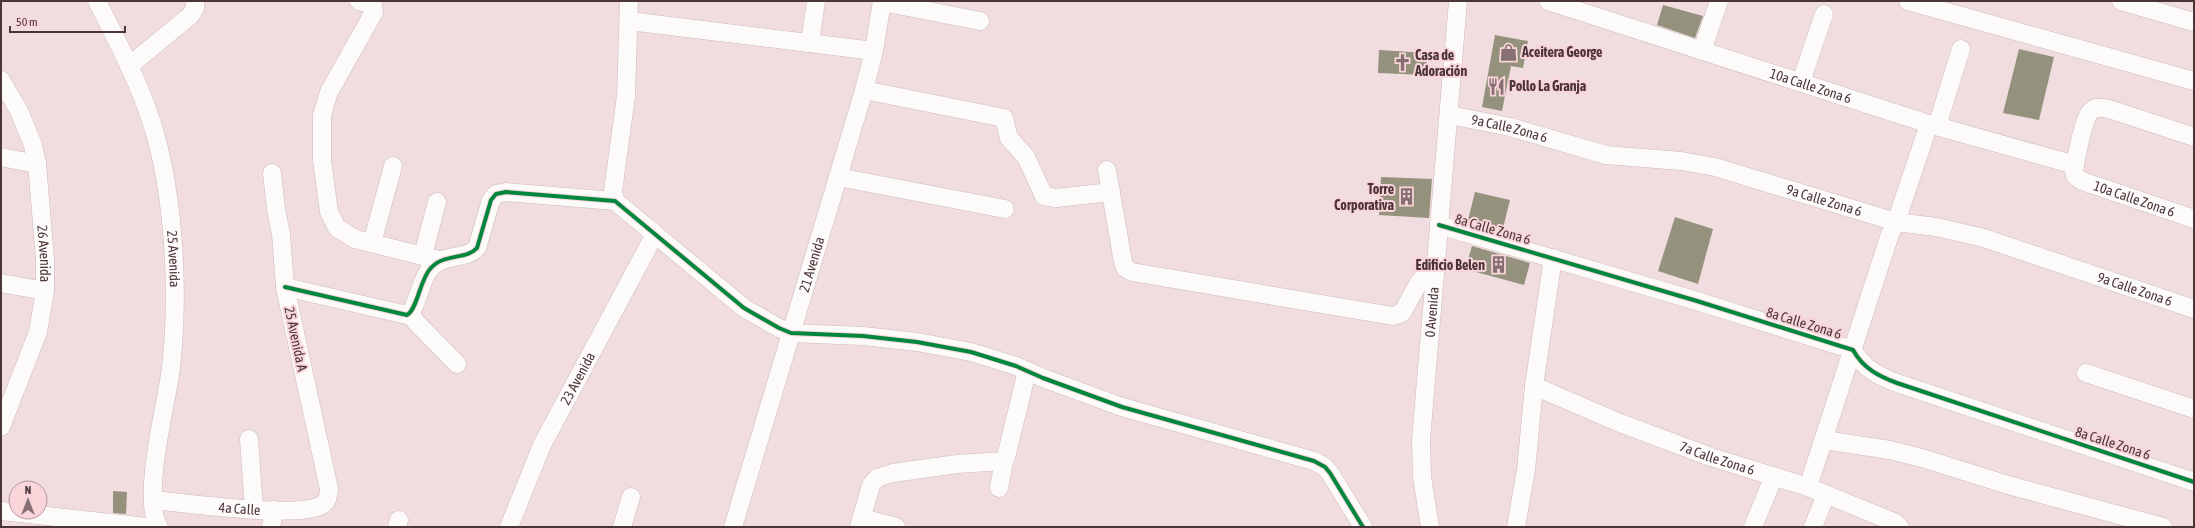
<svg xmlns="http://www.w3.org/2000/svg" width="2195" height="528" viewBox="0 0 2195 528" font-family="'Asap Condensed',sans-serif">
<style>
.building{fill:#94927d}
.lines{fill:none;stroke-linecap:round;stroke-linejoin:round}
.minor-casing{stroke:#cebabd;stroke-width:19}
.minor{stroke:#fdfafa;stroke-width:18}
.cycleway-casing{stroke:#f9d5da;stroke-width:6}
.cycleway{stroke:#00873e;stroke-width:4}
.labels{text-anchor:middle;stroke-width:4;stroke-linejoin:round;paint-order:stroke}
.poi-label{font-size:14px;font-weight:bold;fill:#4c3539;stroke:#f9d5da;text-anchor:start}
.street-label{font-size:14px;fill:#4c3539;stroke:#f9d5da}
</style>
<rect width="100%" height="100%" fill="#f1dde0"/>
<path class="building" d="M1663 5 1703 16 1695 38 1657 25Z
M1495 35 1528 41 1523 68 1511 66 1502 111 1482 107Z
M2019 49 2054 57 2039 120 2003 113Z
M1379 50 1427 53 1426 75 1378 73Z
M1381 177 1432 179 1429 218 1379 215Z
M1475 192 1510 200 1503 228 1468 220Z
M1675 217 1713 229 1698 284 1658 271Z
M1472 246 1530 263 1524 285 1465 269Z
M113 491 127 492 126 514 113 513Z"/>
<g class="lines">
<defs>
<g id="minor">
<path id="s1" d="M97 1C119 45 143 89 156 137 172 195 177 270 174 330 173 347 172 364 169 381 164 412 142 502 159 527"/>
<path d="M359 1 373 5 374 12 329 92 322 115V160L329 212 337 228 355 239 439 260"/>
<path id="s2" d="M1548 1 1929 124 2075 165"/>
<path d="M1908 1 2194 81"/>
<path d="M2121 1 2194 22"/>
<path d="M882 2 980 21"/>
<path d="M629 21 874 51"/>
<path d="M810 43 816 1"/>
<path d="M1702 51 1719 1"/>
<path d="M129 66 191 15 195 8V1"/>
<path id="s3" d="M1 80 19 111 33 145 37 164 45 259V291L38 332 1 427"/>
<path d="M1801 82 1824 14"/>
<path d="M864 90 1004 118 1009 138 1026 157 1044 196 1056 198 1111 192"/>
<path id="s4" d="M1450 115 1510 127 1606 155 1681 161 1715 167 1896 222 1936 227 1984 238 2194 309"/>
<path d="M1937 126 1961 49"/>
<path id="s5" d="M2194 137 2109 109C2103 108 2096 106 2091 111 2083 118 2076 159 2074 171L2075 176 2082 181 2194 219"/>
<path d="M1 157 37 164"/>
<path d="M1107 170 1123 262 1125 268 1132 272 1393 316 1402 313 1418 284 1435 262"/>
<path d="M838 177 1005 209"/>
<path d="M615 201 613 191 626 96 629 1"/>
<path d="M1439 225 1697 301 1853 350C1863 368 1878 376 1897 383L2194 482"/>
<path d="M372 243 393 166"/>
<path d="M423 255 437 202"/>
<path d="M1 283 45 291"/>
<path d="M285 287 407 315C417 310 420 280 430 269 443 253 466 260 477 248L491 200 496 194 506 192 615 201 744 308 779 328 791 333 863 336 917 342 971 352 1016 366 1043 378 1122 407 1314 461 1325 467 1330 473 1363 527"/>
<path d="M411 313 415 321 457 364"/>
<path d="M2086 373 2194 409"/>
<path id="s6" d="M1534 386 1620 423 1711 457 1808 487 1896 523 1900 527"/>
<path d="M249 439 254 509"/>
<path d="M1824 440 1890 450 1922 458 2008 485 2163 527"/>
<path d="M1808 487 1890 234 1896 222 1929 124"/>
<path d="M999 488 1004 461 1006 457 1027 371"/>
<path id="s7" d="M153 500C185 503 298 519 322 505 327 502 329 495 329 489L285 287 281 234 276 209 272 173"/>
<path d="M1 511 147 527"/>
<path d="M862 518 896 527"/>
<path d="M271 527 274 510"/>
<path d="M397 527 399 520"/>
<path id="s8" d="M509 527 542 445 655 234"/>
<path d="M622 527 631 497"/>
<path id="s9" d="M733 527 864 90 874 51 882 1"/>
<path d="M859 527 871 485 877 478 893 473 957 464 1004 461"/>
<path id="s10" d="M1430 527 1422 477 1421 440 1458 1"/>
<path d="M1516 527 1526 470 1534 386 1553 258"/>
<path d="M1753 527 1774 476"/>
<path d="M1813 527 1826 494"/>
</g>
</defs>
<use href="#minor" class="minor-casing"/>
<use href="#minor" class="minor"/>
<defs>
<path id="cycleway" d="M1439 225 1697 301 1853 350C1863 368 1878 376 1897 383L2194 482
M285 287 407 315C417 310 420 280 430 269 443 253 466 260 477 248L491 200 496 194 506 192 615 201 744 308 779 328 791 333 863 336 917 342 971 352 1016 366 1043 378 1122 407 1314 461 1325 467 1330 473 1363 527"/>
</defs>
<use href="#cycleway" class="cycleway-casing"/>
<use href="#cycleway" class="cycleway"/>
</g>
<defs>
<symbol id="shop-bare" viewBox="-9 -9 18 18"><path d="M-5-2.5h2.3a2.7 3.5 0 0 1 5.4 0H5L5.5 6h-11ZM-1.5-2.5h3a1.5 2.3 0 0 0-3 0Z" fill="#867073" stroke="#f9d5da" stroke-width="2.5" paint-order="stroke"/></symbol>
<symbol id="church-bare" viewBox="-9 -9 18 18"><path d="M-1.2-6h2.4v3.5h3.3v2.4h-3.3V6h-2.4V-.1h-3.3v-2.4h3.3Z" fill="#867073" stroke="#f9d5da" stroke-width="2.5" paint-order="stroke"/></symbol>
<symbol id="restaurant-bare" viewBox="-9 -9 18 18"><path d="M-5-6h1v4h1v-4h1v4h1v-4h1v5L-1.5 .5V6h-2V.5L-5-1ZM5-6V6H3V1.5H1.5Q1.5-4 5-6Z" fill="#867073" stroke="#f9d5da" stroke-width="2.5" paint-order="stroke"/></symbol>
<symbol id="building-bare" viewBox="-9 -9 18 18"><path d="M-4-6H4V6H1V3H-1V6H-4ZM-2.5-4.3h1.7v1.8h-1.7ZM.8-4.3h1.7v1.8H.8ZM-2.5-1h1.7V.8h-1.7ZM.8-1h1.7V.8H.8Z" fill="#867073" stroke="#f9d5da" stroke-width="2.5" paint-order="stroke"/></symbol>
</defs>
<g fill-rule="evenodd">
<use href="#shop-bare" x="1496" y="40" width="25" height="25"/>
<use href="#church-bare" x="1390" y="50" width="25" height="25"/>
<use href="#restaurant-bare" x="1484" y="74" width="25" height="25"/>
<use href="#building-bare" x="1394" y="184" width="25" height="25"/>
<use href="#building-bare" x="1486" y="252" width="25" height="25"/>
</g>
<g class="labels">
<g class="poi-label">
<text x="1522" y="57">Aceitera George</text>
<text x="1415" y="60">Casa de<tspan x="1415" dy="16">Adoración</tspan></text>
<text x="1509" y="91">Pollo La Granja</text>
<text x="1394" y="194" text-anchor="end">Torre<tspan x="1394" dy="16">Corporativa</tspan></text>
<text x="1485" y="270" text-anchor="end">Edificio Belen</text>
</g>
<g class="street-label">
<text dy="5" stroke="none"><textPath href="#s2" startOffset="276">10a Calle Zona 6</textPath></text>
<text dy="5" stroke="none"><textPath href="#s4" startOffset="61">9a Calle Zona 6</textPath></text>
<text dy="5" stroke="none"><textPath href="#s5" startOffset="240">10a Calle Zona 6</textPath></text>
<text dy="5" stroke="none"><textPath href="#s4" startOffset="385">9a Calle Zona 6</textPath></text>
<text transform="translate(1493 229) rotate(16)" y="5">8a Calle Zona 6</text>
<text dy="5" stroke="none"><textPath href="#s3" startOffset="182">26 Avenida</textPath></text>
<text dy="5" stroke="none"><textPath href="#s1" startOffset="272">25 Avenida</textPath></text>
<text dy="5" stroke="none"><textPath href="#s9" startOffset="274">21 Avenida</textPath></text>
<text dy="5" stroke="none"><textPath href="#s4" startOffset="709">9a Calle Zona 6</textPath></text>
<text dy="5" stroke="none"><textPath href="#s10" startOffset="216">0 Avenida</textPath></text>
<text transform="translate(1804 323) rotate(17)" y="5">8a Calle Zona 6</text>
<text transform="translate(296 339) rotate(78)" y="5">25 Avenida A</text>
<text dy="5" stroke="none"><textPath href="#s8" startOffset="164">23 Avenida</textPath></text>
<text transform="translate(2113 443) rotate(18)" y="5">8a Calle Zona 6</text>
<text dy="5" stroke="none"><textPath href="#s6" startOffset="197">7a Calle Zona 6</textPath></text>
<text dy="5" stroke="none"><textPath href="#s7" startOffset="87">4a Calle</textPath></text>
</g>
</g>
<rect width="2195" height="528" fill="none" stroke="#4c3539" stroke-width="4"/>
<g transform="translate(28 500)"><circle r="19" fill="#f9d5da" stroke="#b4959a"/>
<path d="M0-3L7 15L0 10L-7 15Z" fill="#867073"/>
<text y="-6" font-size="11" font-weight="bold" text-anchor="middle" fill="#4c3539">N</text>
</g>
<path d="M10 26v6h115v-6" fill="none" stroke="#4c3539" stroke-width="2"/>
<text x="16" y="26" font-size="12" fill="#4c3539" stroke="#f9d5da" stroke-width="3" paint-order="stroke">50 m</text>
</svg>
